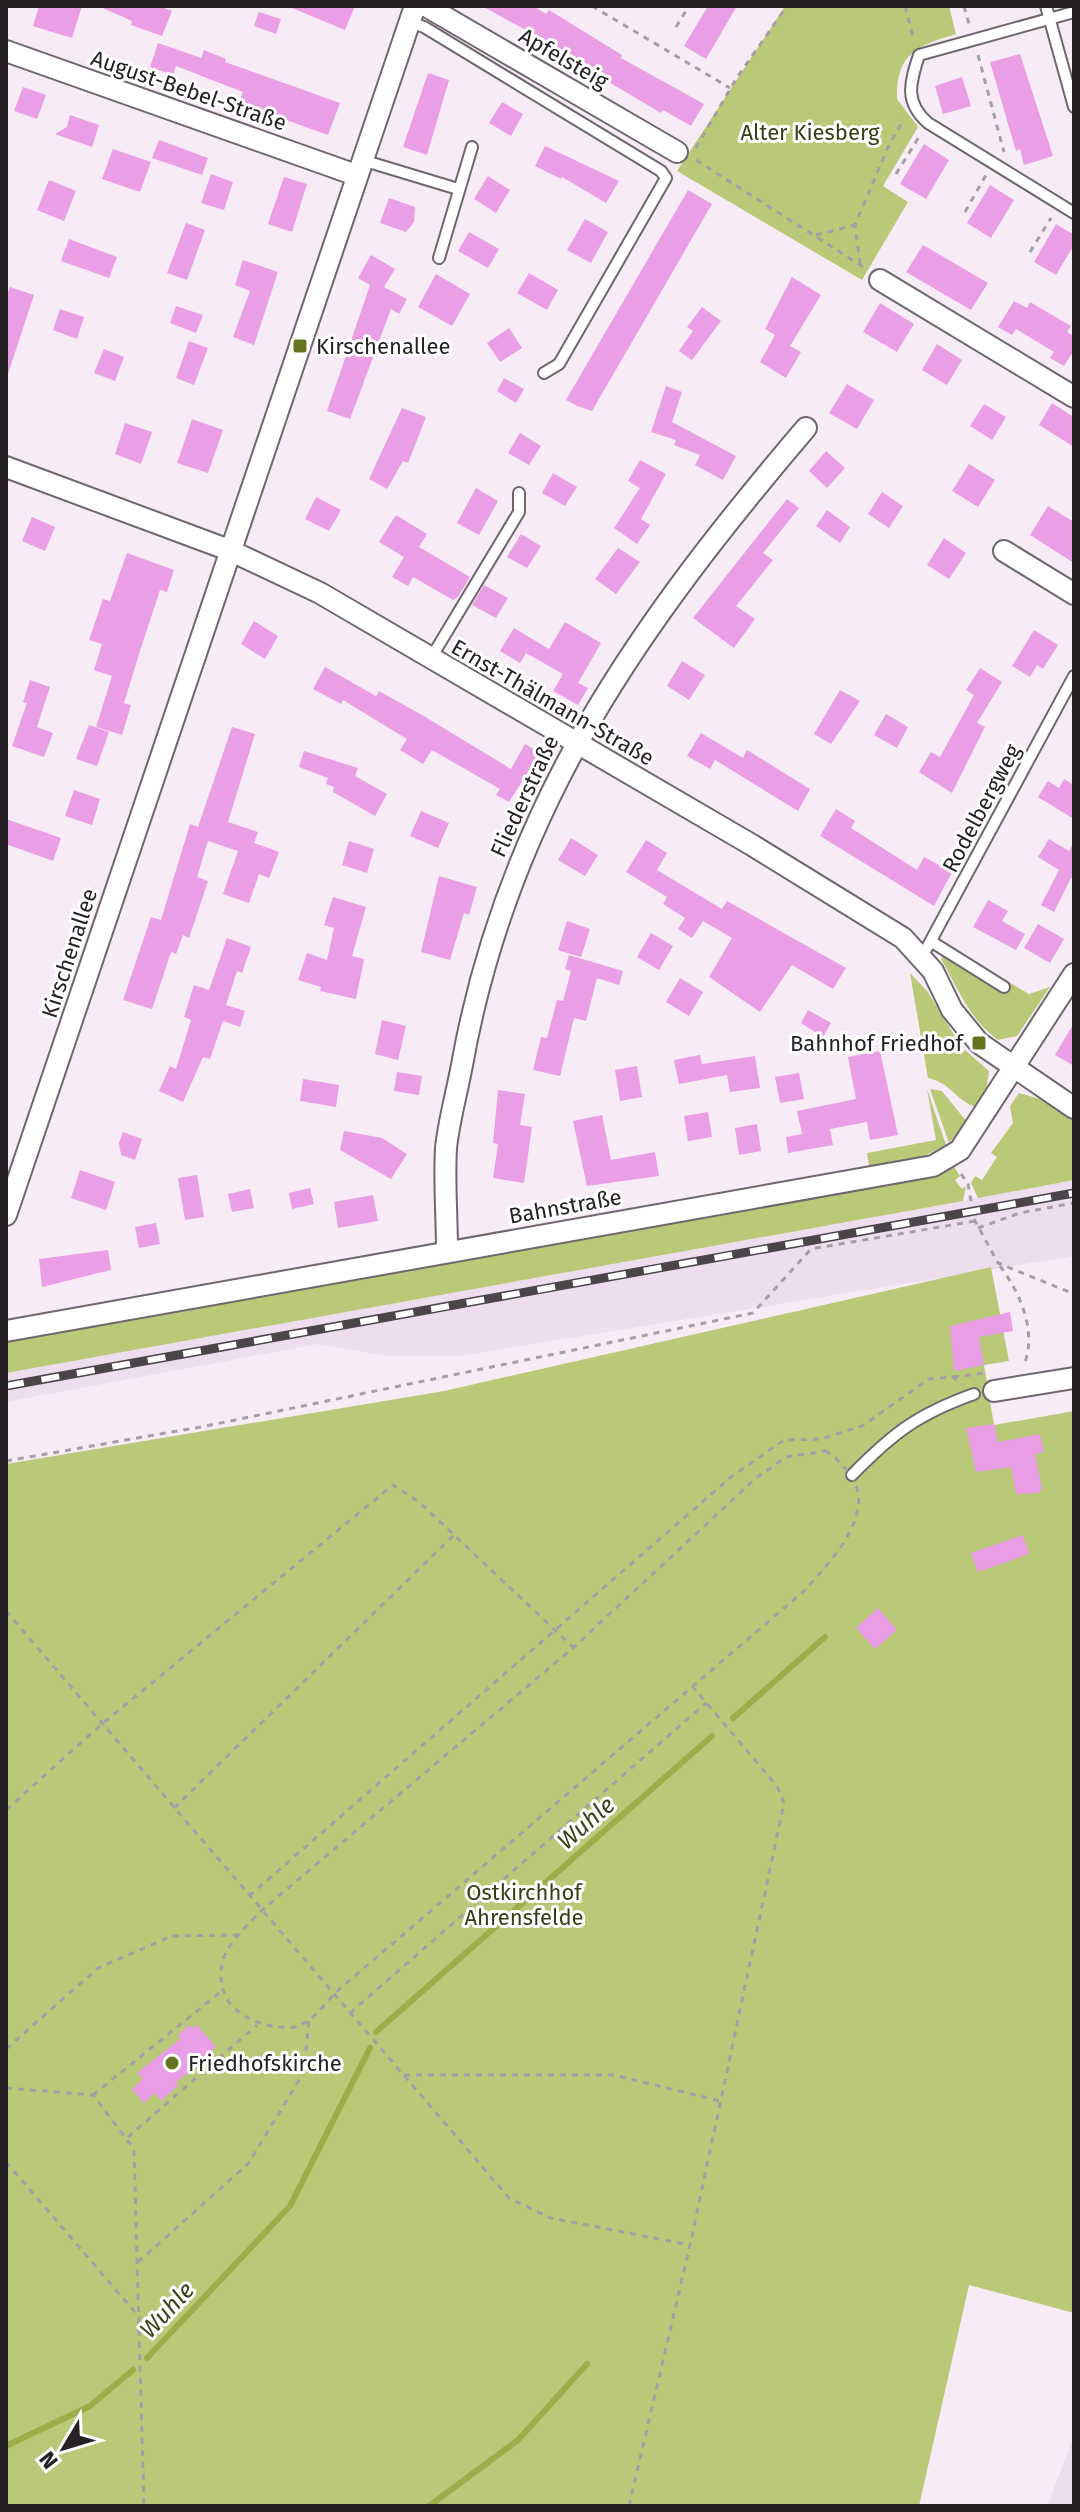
<svg xmlns="http://www.w3.org/2000/svg" width="1080" height="2512" viewBox="0 0 1080 2512" font-family="'Fira Sans',sans-serif">
<style>
.built{fill:#eedeed}
.green{fill:#b9c978}
.lines{fill:none;stroke-linecap:round;stroke-linejoin:round}
.stream{stroke:#9cad49;stroke-width:6}
.building{fill:#e99ee6}
.lane-casing{stroke:#6f666e;stroke-width:14}
.street-casing{stroke:#6f666e;stroke-width:24}
.path{stroke:#a69ea5;stroke-width:3;stroke-dasharray:6 6;stroke-linecap:butt}
.lane{stroke:#fff;stroke-width:10}
.street{stroke:#fff;stroke-width:20}
.rail-casing{stroke:#4b454a;stroke-width:9}
.rail{stroke:#fff;stroke-width:6;stroke-dasharray:18;stroke-linecap:butt}
.poi-dot{fill:#667420;stroke:#fff;stroke-width:3}
.labels{text-anchor:middle;stroke-width:6;stroke-linejoin:round;paint-order:stroke}
.street-label{font-size:22px;fill:#252125;stroke:#fff}
.park-label{font-size:22px;fill:#373e14;stroke:#fff}
.poi-label{font-size:22px;fill:#252125;stroke:#fff;text-anchor:start}
.water-label{font-size:24px;font-style:italic;fill:#3b4319;stroke:#fff}
</style>
<rect width="100%" height="100%" fill="#f7ecf6"/>
<path class="built" d="M1074 1180V1256L461 1356H388L318 1344 6 1402V1372Z
M1074 2436V2506H1047Z"/>
<path class="green" d="M785 6H949L956 34C917 46 896 53 897 99L918 127 883 186 908 202 862 280 677 171Z
M943 956 1005 993 1009 986 1004 979 1029 994 1050 987 1017 1036 998 1040C969 1019 958 988 941 959Z
M910 973 927 991 959 1043 956 1046 962 1053 965 1050 989 1071 986 1092 976 1107C956 1101 950 1082 928 1078Z
M927 1089 946 1145 924 1156 869 1166 867 1153 936 1140Z
M930 1089 942 1091 967 1122 949 1143Z
M1019 1093 1040 1099 1074 1120V1180L978 1198 971 1183 975 1176 982 1180 997 1157 991 1153 1013 1123 1010 1106Z
M954 1167 960 1176 955 1180 962 1189 966 1186 963 1201 6 1373V1339Z
M991 1267 1009 1361 984 1365 994 1425 1074 1411V2313L969 2285 919 2506H6V1464L444 1391Z"/>
<g class="lines">
<path class="stream" d="M733 1718 825 1637
M376 2032 712 1736
M147 2358 290 2206 370 2048
M6 2446 90 2406 133 2370
M429 2506 518 2440 587 2364"/>
</g>
<path class="building" d="M39 6H82L72 38 33 26Z
M98 6H160L172 11 162 36 131 25 132 21Z
M287 6H355L345 30Z
M482 6H533L546 14 549 10 622 55 621 58 704 104 691 126 663 110 661 113 607 81 609 76Z
M708 6H737L706 59 684 46Z
M259 12 281 19 276 34 254 26Z
M158 43 201 58 204 50 226 59 225 62 340 103 328 135 239 103 243 92 176 66 173 75 150 67Z
M1020 54 1053 156 1024 165 1020 149 1016 151 990 62Z
M428 73 449 80 427 155 403 147Z
M962 77 971 106 943 114 935 86Z
M23 87 46 95 37 119 14 111Z
M502 102 523 114 511 136 489 123Z
M70 115 99 125 92 147 55 134 67 127Z
M159 140 208 158 202 175 152 158Z
M924 144 949 160 926 199 900 184Z
M545 146 619 181 606 203 562 177 561 179 535 166Z
M113 149 151 162 140 192 102 179Z
M211 174 233 182 224 210 201 203Z
M488 176 510 190 496 213 474 199Z
M284 177 307 184 292 232 268 224Z
M49 180 76 191 64 221 37 210Z
M990 185 1014 200 991 238 967 223Z
M688 190 712 204 592 411 577 406 566 400Z
M389 198 415 207 414 222 406 232 380 223Z
M585 219 608 232 591 263 567 250Z
M186 223 205 230 187 280 167 273Z
M1056 224 1074 235V245L1056 275 1034 262Z
M469 232 499 249 488 268 458 251Z
M69 239 117 257 109 278 61 261Z
M923 245 988 283 971 310 906 272Z
M371 255 395 269 384 287 407 299 399 314 391 309 350 419 327 411 370 285 358 278Z
M243 260 278 272 254 345 233 337 250 291 235 285Z
M529 273 558 290 547 310 517 293Z
M436 274 470 294 452 326 418 307Z
M792 277 821 295 790 346 801 352 786 378 760 362 775 335 765 329Z
M10 287 34 295 8 374 6 298Z
M1014 301 1027 308 1030 302 1071 326 1067 332 1074 336V350L1064 366 1050 358 1054 352 1016 329 1012 335 998 327Z
M880 303 914 324 897 352 863 332Z
M176 306 203 315 196 333 170 323Z
M702 307 721 321 692 360 679 351 693 331 687 327Z
M60 309 84 317 77 339 53 330Z
M509 328 522 348 500 362 487 343Z
M189 341 208 348 194 385 176 378Z
M937 344 962 360 947 385 922 370Z
M104 349 124 357 115 381 94 373Z
M504 378 524 389 516 403 497 391Z
M847 384 874 400 857 429 829 413Z
M666 386 682 392 672 422 736 456 723 480 695 465 700 455 674 445 676 440 651 432Z
M1052 403 1074 417V447L1039 425Z
M984 404 1006 417 992 440 970 426Z
M402 408 426 417 408 463 403 461 387 489 369 479Z
M192 419 223 430 208 473 177 463Z
M125 423 152 432 141 464 115 454Z
M520 433 541 446 529 465 508 453Z
M826 451 845 468 827 488 809 471Z
M640 460 666 474 641 519 650 525 637 544 614 528 640 488 628 481Z
M969 464 995 480 978 507 952 491Z
M553 473 577 487 565 506 542 493Z
M476 488 498 501 479 535 457 523Z
M882 492 903 506 889 528 868 514Z
M316 497 341 510 329 531 305 519Z
M787 499 799 508 763 553 773 560 736 606 755 619 734 648 693 618Z
M1048 506 1074 522V563L1030 535Z
M827 510 850 527 840 543 816 526Z
M396 515 427 534 419 547 470 577 458 597 453 600 413 577 408 586 392 577 404 557 379 542Z
M32 517 55 527 45 551 22 541Z
M521 534 541 546 527 568 507 557Z
M944 538 966 553 949 579 927 565Z
M618 548 640 562 616 594 595 579Z
M127 553 174 570 167 592 160 590 139 654 124 703 131 705 122 735 96 727 112 676 94 670 102 644 89 640 103 599 110 601Z
M484 585 508 598 496 618 472 605Z
M254 621 278 636 265 659 241 644Z
M565 622 601 643 578 683 588 688 578 705 553 691 563 674 526 653 520 663 500 651 514 628 549 649Z
M1034 630 1058 645 1043 669 1037 665 1030 677 1012 666Z
M682 661 705 675 689 700 667 686Z
M325 667 376 696 379 691 422 715 511 769 525 744 540 753 509 802 496 795 500 789 432 750 423 764 400 750 407 739 343 700 341 704 313 689Z
M980 668 1002 682 977 723 985 727 952 793 919 772 931 752 940 757 974 695 966 690Z
M30 680 50 687 37 727 53 733 44 757 12 746 27 703 23 702Z
M840 690 860 701 831 744 814 734Z
M886 714 908 727 897 748 874 735Z
M89 725 109 732 97 766 76 759Z
M232 727 255 734 228 822 258 832 254 843 279 852 269 878 259 874 249 903 223 894 238 851 208 841 197 877 208 881 189 938 183 935 176 954 171 952 152 1009 123 1000 151 917 161 920 190 824 198 827Z
M701 733 743 758 747 750 810 789 798 811 715 760 710 769 687 756Z
M304 751 358 768 355 776 387 794 375 816 333 792 334 787 326 784 328 778 299 767Z
M1064 779 1074 785V819L1038 797 1048 781 1059 788Z
M74 790 100 799 92 825 65 816Z
M836 809 855 821 851 828 917 870 924 857 952 872 934 906 820 836Z
M421 811 449 823 438 848 410 836Z
M6 819 61 838 53 861 6 844Z
M571 838 598 855 585 876 558 860Z
M1049 839 1069 851 1074 842V880L1071 878 1054 912 1041 905 1059 870 1038 857Z
M646 840 667 853 657 870 722 909 727 901 846 968 833 989 792 965 760 1012 709 977 732 938 703 921 692 938 678 929 685 918 663 904 667 897 626 872Z
M349 841 374 849 367 873 342 865Z
M439 876 477 887 469 915 464 913 450 960 421 952Z
M333 897 366 907 352 956 364 959 356 999 320 991 321 987 298 980 307 953 327 960 334 928 324 925Z
M988 900 1008 911 1002 921 1025 934 1016 950 973 927Z
M567 921 590 929 581 957 558 950Z
M1038 924 1064 939 1050 963 1024 948Z
M651 933 673 946 659 970 637 957Z
M227 938 251 947 242 973 237 971 226 1005 245 1011 240 1027 223 1021 210 1059 203 1057 183 1102 159 1091 170 1066 176 1069 191 1020 184 1017 194 985 209 990Z
M569 955 623 971 619 985 597 978 586 1021 574 1018 560 1076 533 1070 541 1037 547 1038 557 1000 563 1001 571 971 565 969Z
M680 978 703 992 689 1016 666 1002Z
M808 1010 831 1023 823 1037 801 1023Z
M382 1020 406 1026 398 1060 375 1054Z
M1074 1023V1066L1055 1055Z
M880 1051 898 1135 870 1140 867 1122 830 1129 833 1145 788 1153 786 1137 802 1134 797 1111 856 1099 848 1057Z
M700 1055 702 1064 755 1056 760 1088 730 1092 727 1075 679 1084 674 1060Z
M637 1066 642 1097 620 1101 615 1070Z
M397 1072 422 1076 419 1095 394 1091Z
M799 1073 804 1099 780 1103 775 1077Z
M303 1079 339 1085 336 1107 300 1101Z
M498 1090 525 1094 520 1125 532 1127 524 1183 493 1178 498 1144 493 1143Z
M708 1112 712 1137 688 1141 684 1116Z
M602 1115 611 1160 655 1152 659 1176 587 1186 573 1121Z
M757 1124 761 1151 739 1155 735 1128Z
M344 1131 382 1138 407 1154 391 1179 340 1150Z
M123 1132 142 1139 135 1160 121 1155 119 1143Z
M80 1170 115 1182 106 1210 71 1198Z
M197 1175 204 1217 185 1220 178 1178Z
M310 1188 314 1204 292 1209 289 1193Z
M250 1189 254 1208 232 1212 228 1194Z
M373 1195 378 1221 338 1228 334 1202Z
M156 1223 160 1244 139 1248 135 1227Z
M108 1250 111 1270 42 1287 39 1259Z
M1010 1312 1013 1331 979 1337 984 1365 954 1371 950 1326Z
M994 1424 998 1442 1040 1434 1044 1452 1035 1454 1042 1489 1038 1493 1016 1494 1011 1467 976 1472 966 1428Z
M1023 1535 1029 1554 978 1572 971 1553Z
M878 1608 897 1630 875 1649 856 1628Z
M189 2025 192 2028 197 2025 216 2047 212 2050 214 2054 176 2082 179 2085 161 2101 155 2093 144 2103 132 2089 143 2079 137 2073 180 2039 178 2035Z"/>
<g class="lines">
<defs>
<path id="lane" d="M1046 6 1074 107
M1074 12 919 55C910 83 904 102 928 123L1074 213
M410 22 424 27 661 171 666 178 559 364 544 373
M362 160 458 189
M439 258 472 147
M431 658 519 512V493
M932 942 1004 987
M922 957 1074 676
M852 1475C893 1433 918 1414 974 1394"/>
<path id="street" d="M426 6 677 152
M6 51 356 175
M880 280 1074 397
M6 467 229 550 320 593 752 845 903 938 933 971 952 1010 979 1043 1074 1108
M1004 551 1074 594
M6 1215 415 6
M447 1251C447 1217 444 1182 446 1148 449 1120 457 1092 462 1065 508 807 640 623 806 428
M6 1331 933 1166 960 1150 1074 974
M994 1391 1074 1378"/>
</defs>
<use href="#lane" class="lane-casing"/>
<use href="#street" class="street-casing"/>
<path class="path" d="M592 6 730 88
M905 6 914 40
M964 6 969 24
M676 27 689 6
M978 55 1004 152
M696 148 736 79 787 6
M696 160 865 268
M896 174 919 137
M965 212 986 175
M816 235 855 225
M1030 252 1051 218
M860 264 855 225 888 147 904 119
M961 1174 968 1183 974 1219 998 1263 1074 1294
M978 1228 1020 1213 1074 1203
M1000 1266C1021 1294 1037 1332 1024 1365
M953 1377 985 1373
M825 1451C833 1454 838 1461 844 1467 884 1507 832 1560 804 1591L335 1993C324 2005 313 2021 298 2026 293 2029 286 2027 280 2027 247 2024 214 2004 222 1964 226 1944 248 1925 262 1910L573 1648 756 1478 786 1457Z
M6 1461 206 1426 753 1313 811 1249 975 1221
M6 1611 509 2198 551 2218 690 2245
M174 1808 454 1535
M6 1810 102 1724 393 1485 419 1502 573 1647
M249 1896 731 1477 784 1440 821 1439 862 1426 929 1379 953 1377 962 1384
M350 2013 706 1703
M6 2049 98 1968 172 1936 238 1935
M404 2075H613L720 2101
M6 2088 93 2095 134 2149 144 2506
M93 2095 223 1990
M128 2137 257 2025
M6 2162 140 2318
M138 2262 248 2164 304 2072 309 2020
M629 2506 690 2245 784 1803 777 1786 692 1686"/>
<use href="#lane" class="lane"/>
<use href="#street" class="street"/>
<defs>
<path id="rail" d="M6 1386 1074 1193"/>
</defs>
<use href="#rail" class="rail-casing"/>
<use href="#rail" class="rail"/>
</g>
<g class="poi-dot">
<rect x="292" y="338" width="16" height="16" rx="4"/>
<rect x="971" y="1035" width="16" height="16" rx="4"/>
<circle cx="172" cy="2063" r="8"/>
</g>
<g class="labels">
<g class="street-label">
<text transform="translate(564 58) rotate(30)" y="8">Apfelsteig</text>
<text transform="translate(189 90) rotate(19)" y="8">August-Bebel-Straße</text>
<text transform="translate(553 702) rotate(30)" y="8">Ernst-Thälmann-Straße</text>
<text transform="translate(524 796) rotate(-65)" y="8">Fliederstraße</text>
<text transform="translate(981 808) rotate(-62)" y="8">Rodelbergweg</text>
<text transform="translate(69 953) rotate(-72)" y="8">Kirschenallee</text>
<text transform="translate(565 1206) rotate(-10)" y="8">Bahnstraße</text>
</g>
<g class="park-label">
<text x="810" y="140">Alter Kiesberg</text>
<text x="524" y="1900">Ostkirchhof<tspan x="524" dy="25">Ahrensfelde</tspan></text>
</g>
<g class="poi-label">
<text x="316" y="354">Kirschenallee</text>
<text x="963" y="1051" text-anchor="end">Bahnhof Friedhof</text>
<text x="188" y="2071">Friedhofskirche</text>
</g>
<g class="water-label">
<text transform="translate(586 1823) rotate(-41)" y="8">Wuhle</text>
<text transform="translate(167 2310) rotate(-47)" y="8">Wuhle</text>
</g>
</g>
<rect width="1080" height="2512" fill="none" stroke="#252125" stroke-width="16"/>
<g transform="translate(64 2448) rotate(232)" stroke="#ffffff" stroke-width="6" paint-order="stroke">
<path d="M0-6L14 30L0 20L-14 30Z" fill="#252125"/>
<text y="-12" font-size="22" font-weight="bold" text-anchor="middle" fill="#252125">N</text>
</g>
</svg>
